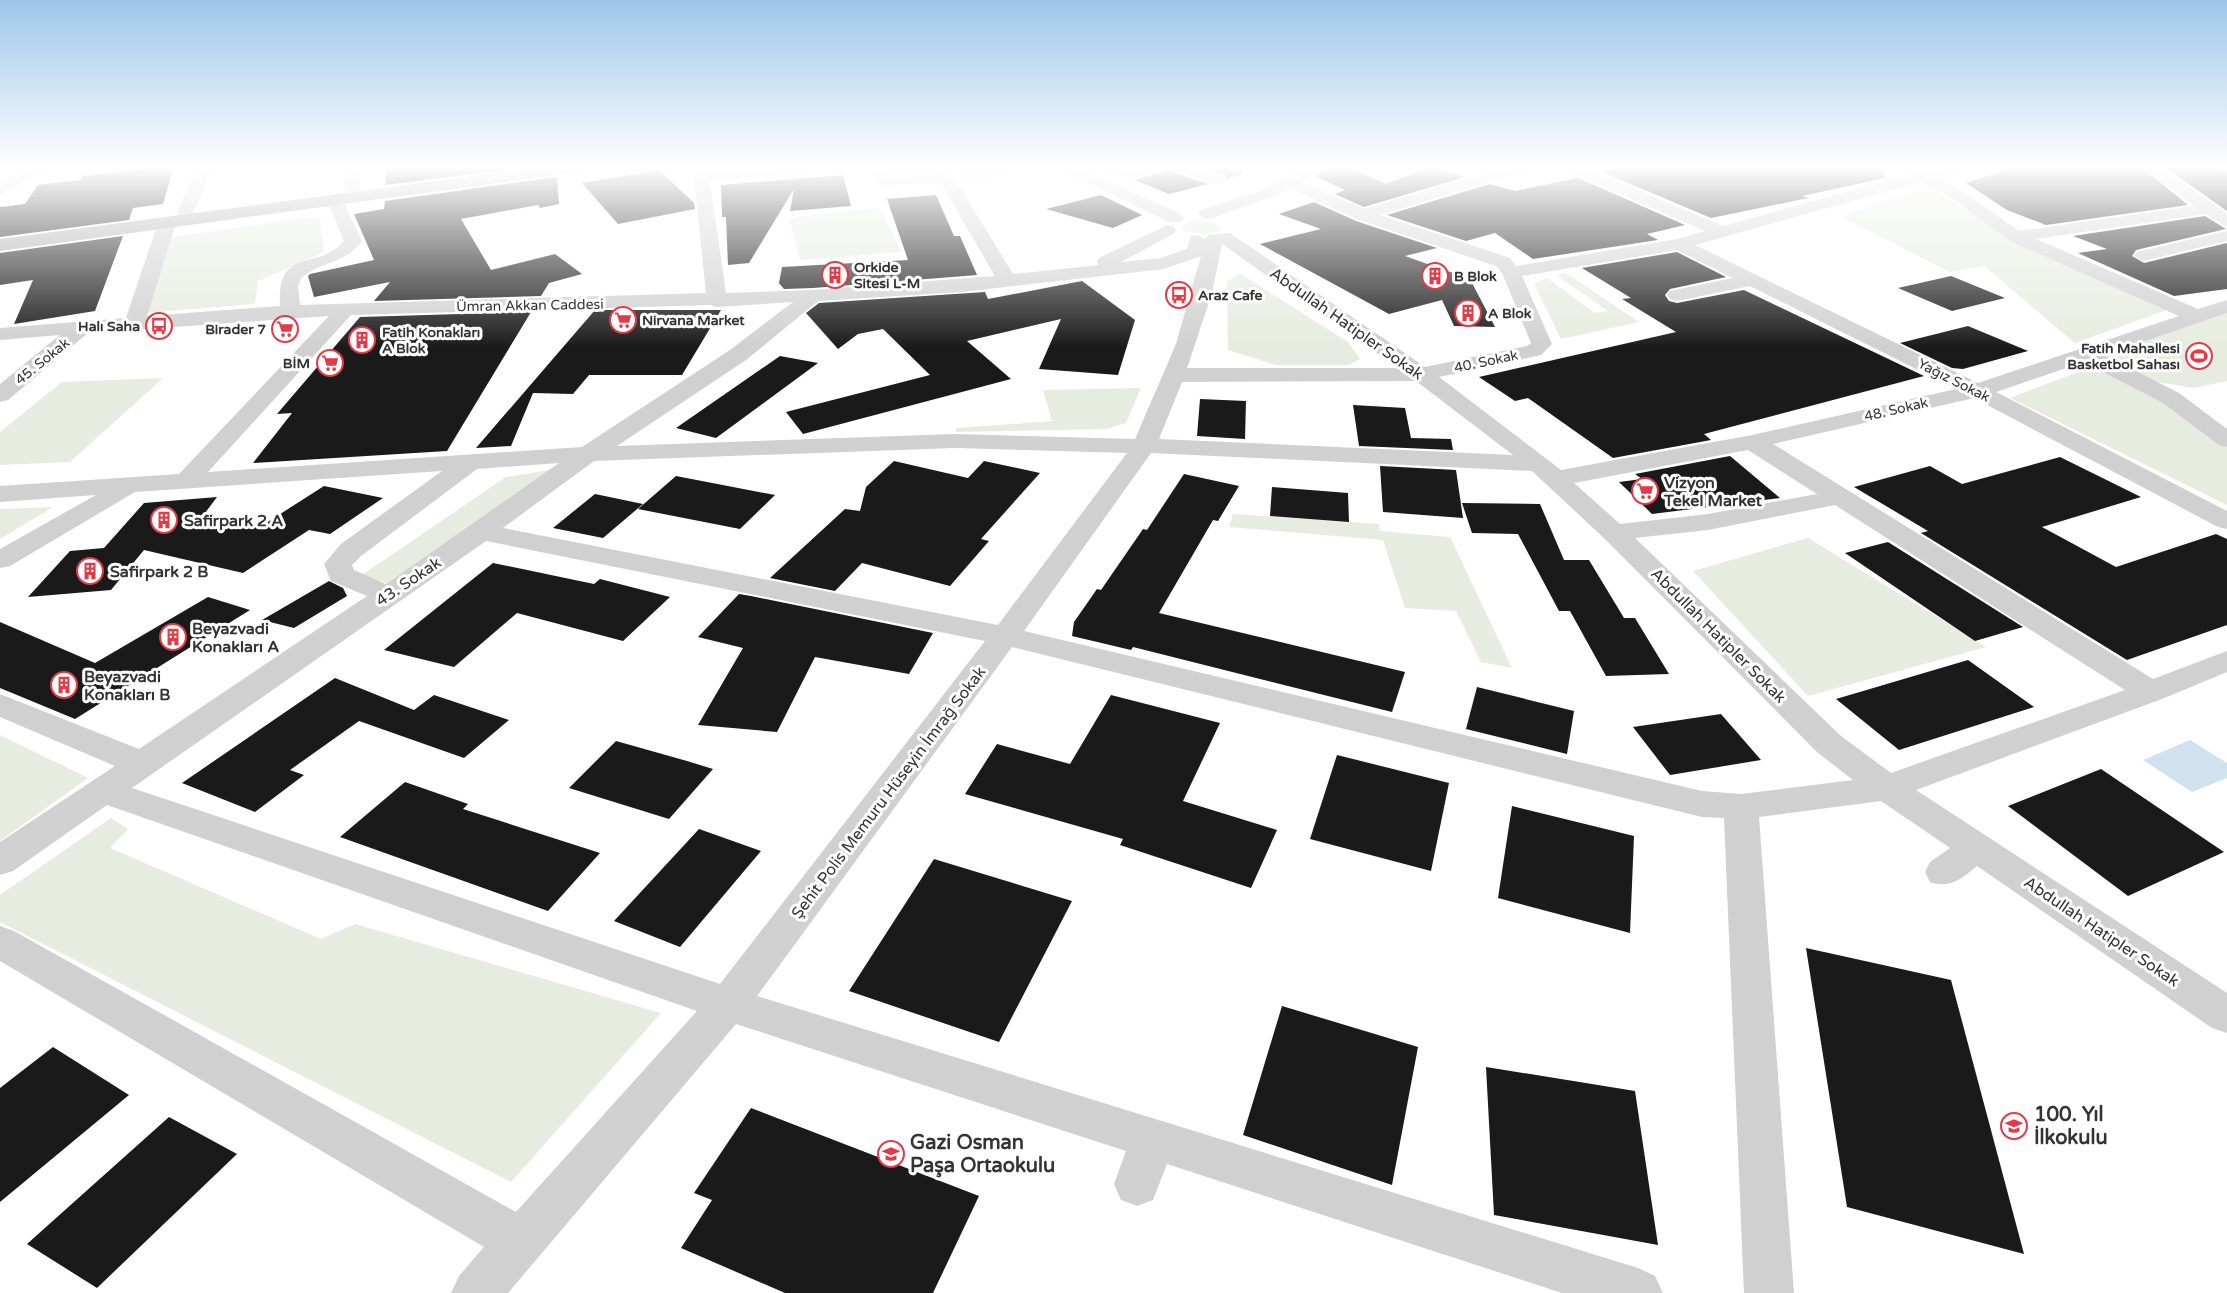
<svg xmlns="http://www.w3.org/2000/svg" width="2227" height="1293" viewBox="0 0 2227 1293" font-family="'Varela Round',sans-serif">
<style>
.green{fill:#e6ecdf}
.water{fill:#cfe2ee}
.building{fill:#1a1a1a}
.lines{fill:none;stroke-linecap:round;stroke-linejoin:round}
.minor{fill:#d0d0d0;fill-rule:evenodd}
.major{fill:#ababab;fill-rule:evenodd}
.labels{text-anchor:middle;stroke-width:6;stroke-linejoin:round;paint-order:stroke}
.far-poi-label{font-size:14px;font-weight:bold;fill:#333;stroke:#fff;text-anchor:start}
.far-street-label{font-size:14px;fill:#333;stroke:#fff}
.street-label{font-size:16px;fill:#333;stroke:#fff}
.poi-label{font-size:16px;font-weight:bold;fill:#333;stroke:#fff;text-anchor:start}
.near-poi-label{font-size:20px;font-weight:bold;fill:#333;stroke:#fff;text-anchor:start}
</style>
<rect width="100%" height="100%" fill="#fff"/>
<path class="green" d="M952 167H1041L1052 172 957 180Z
M1928 186 2007 236 2167 310 2075 343 1984 266 1950 272 1841 217Z
M879 208 902 252 800 260 789 218Z
M307 217 320 219 324 252 258 281 255 304 145 313 167 238Z
M1197 220 1216 223 1222 230 1204 235 1182 230V225Z
M1566 273 1639 322 1561 339 1534 284 1547 278 1595 313 1608 311 1556 275Z
M1241 274 1348 342 1360 359 1349 365H1276L1228 350 1227 281Z
M2227 310V381L2194 388 2151 381 2098 354Z
M2094 366 2195 419 2227 445V505L2010 398Z
M163 378 70 462 0 465V432L62 382Z
M1141 388 1126 423 1107 429 956 432V428L1052 421 1043 390Z
M550 470 387 583 362 575 506 477Z
M53 507 0 539V509Z
M1233 514 1379 524 1380 531 1450 537 1512 668 1481 662 1456 611 1405 608 1383 540 1229 527Z
M1808 538 1986 647 1808 696 1693 571Z
M0 735 88 778 0 841Z
M111 818 128 829 110 848 321 939 355 924 661 1013 511 1182 0 922V895Z"/>
<path class="water" d="M2190 740 2227 763V778L2192 792 2143 760Z"/>
<path class="building" d="M159 167H174L163 204 133 208 129 220 0 237V207L25 204 38 185 80 180 82 176Z
M386 167H525L385 185Z
M1201 167H1241L1242 174 1227 179 1224 174Z
M1327 167H1348L1386 184 1430 167 1465 177 1364 207 1335 194 1345 190 1315 176Z
M1628 167H1884L1885 178 1802 196 1808 198 1711 218 1602 172Z
M2015 167H2141L2188 205 2046 225 2007 210 1966 183Z
M2165 167H2217L2227 173V211Z
M659 170 694 203 695 209 618 224 582 183Z
M1170 170 1172 172 1208 184 1169 194 1134 180Z
M843 175 851 206 790 211 794 189 749 263 728 265 726 217H722L721 185Z
M557 177 559 204 540 208 538 205 461 219 491 270 555 254 582 274 549 283 541 296 374 301 390 282 314 297 308 276 310 274 374 260 354 214 384 209 385 201Z
M1578 178 1685 225 1647 234 1658 240 1533 259 1495 233 1466 241 1387 215 1490 184 1515 191Z
M936 195 954 236H960L977 275 813 288 784 289 779 283 782 267 908 260 887 199Z
M1101 195 1142 215 1113 228 1046 209Z
M1314 202 1356 221 1437 248 1405 256 1470 279 1495 327 1454 326 1442 300 1389 314 1260 244 1321 229 1279 214Z
M2205 216 2226 229 2136 250 2132 256 2144 263 2227 243V289L2174 296 2078 253 2107 249 2073 236Z
M123 236 95 311 14 324 33 280 0 285V253Z
M1677 252 1726 277 1670 289 1665 295 1669 301 1677 303 1744 290 1924 376 1704 434 1711 440 1613 458 1528 398 1515 401 1479 377 1676 332 1622 299 1631 298 1582 268Z
M1951 276 2005 298 1952 311 1898 288Z
M1082 281 1135 320 1118 375 1039 369 1061 319 967 341 1011 379 803 434 786 412 930 375 883 329 858 334 838 349 806 313 819 303 985 292 988 299Z
M595 310H721L682 375H589L573 394 533 393 511 446 476 448Z
M531 312 447 451 253 463 292 413 277 414 360 317Z
M1968 326 2028 351 1963 369 1952 368 1900 343Z
M780 356 818 363 716 438 676 428Z
M1200 399 1246 401 1245 439 1197 436Z
M1353 405 1405 408 1411 438 1451 439 1453 450 1359 446Z
M1730 456 1780 498 1652 514 1619 482 1642 479 1635 474Z
M2060 457 2141 497 2042 527 2116 567 2216 534 2227 539V625L2127 660 1921 533 1928 531 1854 487 1930 466 1962 484Z
M894 461 968 478 984 461 1040 473 981 539 989 541 950 586 862 563 835 591 770 578 845 509 860 511 866 487Z
M1380 466 1456 470 1463 518 1383 512Z
M1184 474 1239 486 1218 521 1213 520 1159 613 1405 672 1392 712 1133 647 1131 650 1072 636 1074 622 1097 589 1101 590 1143 529 1147 530Z
M676 476 775 495 740 529 638 509Z
M324 486 383 498 330 534 309 530 243 573 144 550 111 590 28 597 70 551 104 548 144 503 217 497 205 513 263 525Z
M1272 487 1348 493 1349 522 1270 516Z
M595 494 643 504 603 538 553 528Z
M1462 503 1540 504 1564 560H1589L1624 618H1635L1669 674 1606 676 1570 611H1559L1518 534 1472 533Z
M1888 542 2023 627 1975 641 1845 553Z
M493 563 594 584 600 579 670 597 623 641 517 613 454 667 384 650Z
M329 581 343 588 347 596 294 628 262 620Z
M739 594 751 596 933 633 909 674 815 657 777 732 698 725 743 648 698 637Z
M208 597 250 610 75 719 0 688V622L95 663Z
M1968 660 2034 707 1899 750 1836 699Z
M335 678 414 710 434 695 509 720 464 758 359 721 290 770 304 775 255 812 182 783Z
M1477 687 1574 711 1567 754 1466 729Z
M1111 695 1220 723 1183 801 1277 830 1251 888 1120 845 1123 839 965 794 997 744 1070 764Z
M1721 714 1761 760 1670 775 1633 727Z
M616 741 687 761 713 769 669 819 569 788Z
M1337 755 1449 783 1431 871 1310 839Z
M2101 769 2224 852 2128 896 2008 806Z
M405 782 468 804 463 809 600 853 548 911 340 837Z
M1512 806 1634 836 1630 933 1498 898Z
M699 829 761 851 680 947 614 921Z
M934 859 1072 901 999 1042 849 991Z
M1806 948 1951 980 2024 1254 1847 1207Z
M1282 1006 1418 1047 1392 1185 1243 1135Z
M53 1047 129 1095 0 1202V1088Z
M1486 1067 1635 1091 1658 1245 1494 1215Z
M751 1108 979 1196 933 1293H785L681 1248 712 1200 694 1193Z
M169 1117 237 1154 97 1288 27 1244Z"/>
<g class="lines">
<path class="minor" d="M32 167H51L0 195V184Z
M197 167H213L193 213 185 218 179 217 177 213Z
M345 167H361L359 192 353 194 345 189Z
M696 167H712L711 172 762 167H812L804 172 710 182 726 293 813 290 995 276 940 182 885 185 879 183 869 167H885L890 175 933 173 928 167H944L958 184 1013 274 1099 265 1097 262 1099 258 1167 225 1173 226 1176 230 1173 234 1121 262 1161 258 1187 249 1191 236 1197 235 1205 239 1208 235 1230 233 1425 367 1527 346 1531 343 1502 273 1496 266 1357 219 1289 188 1272 197 1212 218 1206 219 1198 214 1200 210 1260 191 1306 167H1325L1301 182 1364 209 1505 167H1529L1526 170 1380 215 1510 258 1516 266 1677 239 1705 231 1566 170 1563 167H1584L1723 226 1908 175V170L1923 171 1939 167H1964L1961 170 1936 177 1958 188 2019 231 2194 206 2143 167H2161L2227 214V227L2205 214 2036 239 2198 309 2227 300V313L2104 355 2179 393 2227 429V447L2219 445 2163 403 2084 362 1996 392 2227 511V529L2218 527 1974 398 1773 444 2153 679 2227 651V672L2162 699 1916 790 2227 993V1033L2212 1028 1977 866C1961 879 1950 889 1930 882L1925 872 1930 862 1950 848 1881 801 1759 817 1794 1293H1744L1724 818 1702 817 1012 647 757 996 1638 1268 1655 1276 1663 1293H1562L1167 1164 1153 1200 1137 1206 1121 1200 1114 1184 1126 1151 736 1024 508 1293H451L459 1276 484 1247 0 961V926L14 931 516 1212 697 1011 107 805 13 871 0 875V842L115 766 0 717V694L139 749 367 596 331 581 324 564 341 544 442 471 135 492 10 566 0 568V549L96 495 0 502V486L179 474 329 316 88 333 8 400 0 402V384L60 335 0 340V328L126 318 158 223 167 218 176 223 147 316 280 306C277 245 317 272 344 241L327 201 335 196 343 201 362 241C346 264 321 261 301 278L298 286 300 305 706 293 694 178ZM1920 182 1946 194 2010 241 2179 316 1978 383 1695 245ZM1222 244 1398 368H1187L1212 293ZM1677 250 1733 278 1670 291 1667 295 1670 299 1677 301 1750 286 1956 389 1752 435 1561 470 1439 377 1541 355 1552 344 1522 276ZM1201 256 1176 344 1135 439 954 434 617 446 746 360 818 301 962 292 1164 269ZM793 302 730 350 582 447 208 472 351 315 710 305 717 307ZM1416 381 1513 455 1159 439 1182 382ZM954 448 1127 453 998 625 503 528 594 461ZM1748 450 1817 494 1708 514 1620 524 1574 483ZM1151 453 1532 471 1605 539 1817 752 1853 780 1741 794 1702 791 1024 631ZM559 463 386 584 354 570 352 565 361 556 477 469ZM1835 505 2125 690 1891 773 1841 736 1635 538 1708 530ZM486 541 985 641 720 984 132 788Z
M1055 167H1075L1181 214 1184 218 1181 222H1169Z
M1096 167H1163L1160 170 1131 178 1099 170Z
M1170 167H1194L1223 176 1225 179 1217 184 1173 170Z
M2227 231V241L2143 261 2134 256 2137 252Z"/>
<path class="major" d="M541 167H587L578 172 0 251V239Z"/>
</g>
<linearGradient id="sky" x2="0" y2="1"><stop stop-color="#9ec6ea"/><stop offset="0.48" stop-color="#fff"/><stop offset="1" stop-color="#fff" stop-opacity="0"/></linearGradient>
<rect width="2227" height="348" fill="url(#sky)"/>
<defs>
<symbol id="building-ring" viewBox="-11 -11 22 22"><circle r="9.5" fill="#fff" stroke="#e63946" stroke-width="1.5"/><path d="M-4-6H4V6H1V3H-1V6H-4ZM-2.5-4.3h1.7v1.8h-1.7ZM.8-4.3h1.7v1.8H.8ZM-2.5-1h1.7V.8h-1.7ZM.8-1h1.7V.8H.8Z" fill="#e63946"/></symbol>
<symbol id="bus-ring" viewBox="-11 -11 22 22"><circle r="9.5" fill="#fff" stroke="#e63946" stroke-width="1.5"/><path d="M-5-6H5V4H4V6H2V4H-2V6H-4V4H-5ZM-3.5-4V0h7V-4ZM-3.5 1.2v1.5H-2V1.2ZM2 1.2v1.5H3.5V1.2Z" fill="#e63946"/></symbol>
<symbol id="supermarket-ring" viewBox="-11 -11 22 22"><circle r="9.5" fill="#fff" stroke="#e63946" stroke-width="1.5"/><path d="M-6-5.5h2.5l.6 2H6L4.5 2H-2.5L-4.4-4H-6ZM-1.5 3.2a1.3 1.3 0 1 0 .1 0ZM3 3.2a1.3 1.3 0 1 0 .1 0Z" fill="#e63946"/></symbol>
<symbol id="stadium-ring" viewBox="-11 -11 22 22"><circle r="9.5" fill="#fff" stroke="#e63946" stroke-width="1.5"/><path d="M0-5a6.5 5 0 1 0 0 10a6.5 5 0 1 0 0-10ZM-3.5-1.8h7v3.6h-7Z" fill="#e63946"/></symbol>
<symbol id="school-ring" viewBox="-11 -11 22 22"><circle r="9.5" fill="#fff" stroke="#e63946" stroke-width="1.5"/><path d="M0-5L7-2L0 1L-7-2ZM-4 1L0 2.5L4 1V4Q0 6-4 4Z" fill="#e63946"/></symbol>
</defs>
<g fill-rule="evenodd">
<use href="#building-ring" x="820" y="260" width="30" height="30"/>
<use href="#building-ring" x="1420" y="261" width="30" height="30"/>
<use href="#bus-ring" x="1164" y="280" width="30" height="30"/>
<use href="#building-ring" x="1453" y="298" width="30" height="30"/>
<use href="#supermarket-ring" x="608" y="305" width="30" height="30"/>
<use href="#bus-ring" x="144" y="311" width="30" height="30"/>
<use href="#supermarket-ring" x="270" y="314" width="30" height="30"/>
<use href="#building-ring" x="347" y="325" width="30" height="30"/>
<use href="#stadium-ring" x="2184" y="341" width="30" height="30"/>
<use href="#supermarket-ring" x="315" y="348" width="30" height="30"/>
<use href="#supermarket-ring" x="1630" y="476" width="30" height="30"/>
<use href="#building-ring" x="149" y="505" width="30" height="30"/>
<use href="#building-ring" x="75" y="556" width="30" height="30"/>
<use href="#building-ring" x="158" y="622" width="30" height="30"/>
<use href="#building-ring" x="49" y="670" width="30" height="30"/>
<use href="#school-ring" x="1999" y="1111" width="30" height="30"/>
<use href="#school-ring" x="876" y="1139" width="30" height="30"/>
</g>
<g class="labels">
<g class="far-poi-label">
<text x="854" y="272">Orkide<tspan x="854" dy="16">Sitesi L-M</tspan></text>
<text x="1454" y="281">B Blok</text>
<text x="1198" y="300">Araz Cafe</text>
<text x="1488" y="318">A Blok</text>
<text x="642" y="325">Nirvana Market</text>
<text x="140" y="331" text-anchor="end">Halı Saha</text>
<text x="266" y="334" text-anchor="end">Birader 7</text>
<text x="382" y="337">Fatih Konakları<tspan x="382" dy="16">A Blok</tspan></text>
<text x="2180" y="353" text-anchor="end">Fatih Mahallesi<tspan x="2180" dy="16">Basketbol Sahası</tspan></text>
<text x="310" y="368" text-anchor="end">BİM</text>
</g>
<g class="far-street-label">
<text transform="translate(530 305) rotate(-1)" y="5">Ümran Akkan Caddesi</text>
<text transform="translate(42 361) rotate(-39)" y="5">45. Sokak</text>
<text transform="translate(1486 361) rotate(-12)" y="5">40. Sokak</text>
<text transform="translate(1954 380) rotate(27)" y="5">Yağız Sokak</text>
<text transform="translate(1896 409) rotate(-13)" y="5">48. Sokak</text>
</g>
<g class="street-label">
<text transform="translate(1347 323) rotate(35)" y="6">Abdullah Hatipler Sokak</text>
<text transform="translate(408 581) rotate(-34)" y="6">43. Sokak</text>
<text transform="translate(1719 635) rotate(45)" y="6">Abdullah Hatipler Sokak</text>
<text transform="translate(888 792) rotate(-53)" y="6">Şehit Polis Memuru Hüseyin İmrağ Sokak</text>
<text transform="translate(2102 931) rotate(34)" y="6">Abdullah Hatipler Sokak</text>
</g>
<g class="poi-label">
<text x="1664" y="488">Vizyon<tspan x="1664" dy="18">Tekel Market</tspan></text>
<text x="184" y="526">Safirpark 2 A</text>
<text x="110" y="577">Safirpark 2 B</text>
<text x="192" y="634">Beyazvadi<tspan x="192" dy="18">Konakları A</tspan></text>
<text x="84" y="682">Beyazvadi<tspan x="84" dy="18">Konakları B</tspan></text>
</g>
<g class="near-poi-label">
<text x="2034" y="1121">100. Yıl<tspan x="2034" dy="23">İlkokulu</tspan></text>
<text x="910" y="1149">Gazi Osman<tspan x="910" dy="23">Paşa Ortaokulu</tspan></text>
</g>
</g>
</svg>
